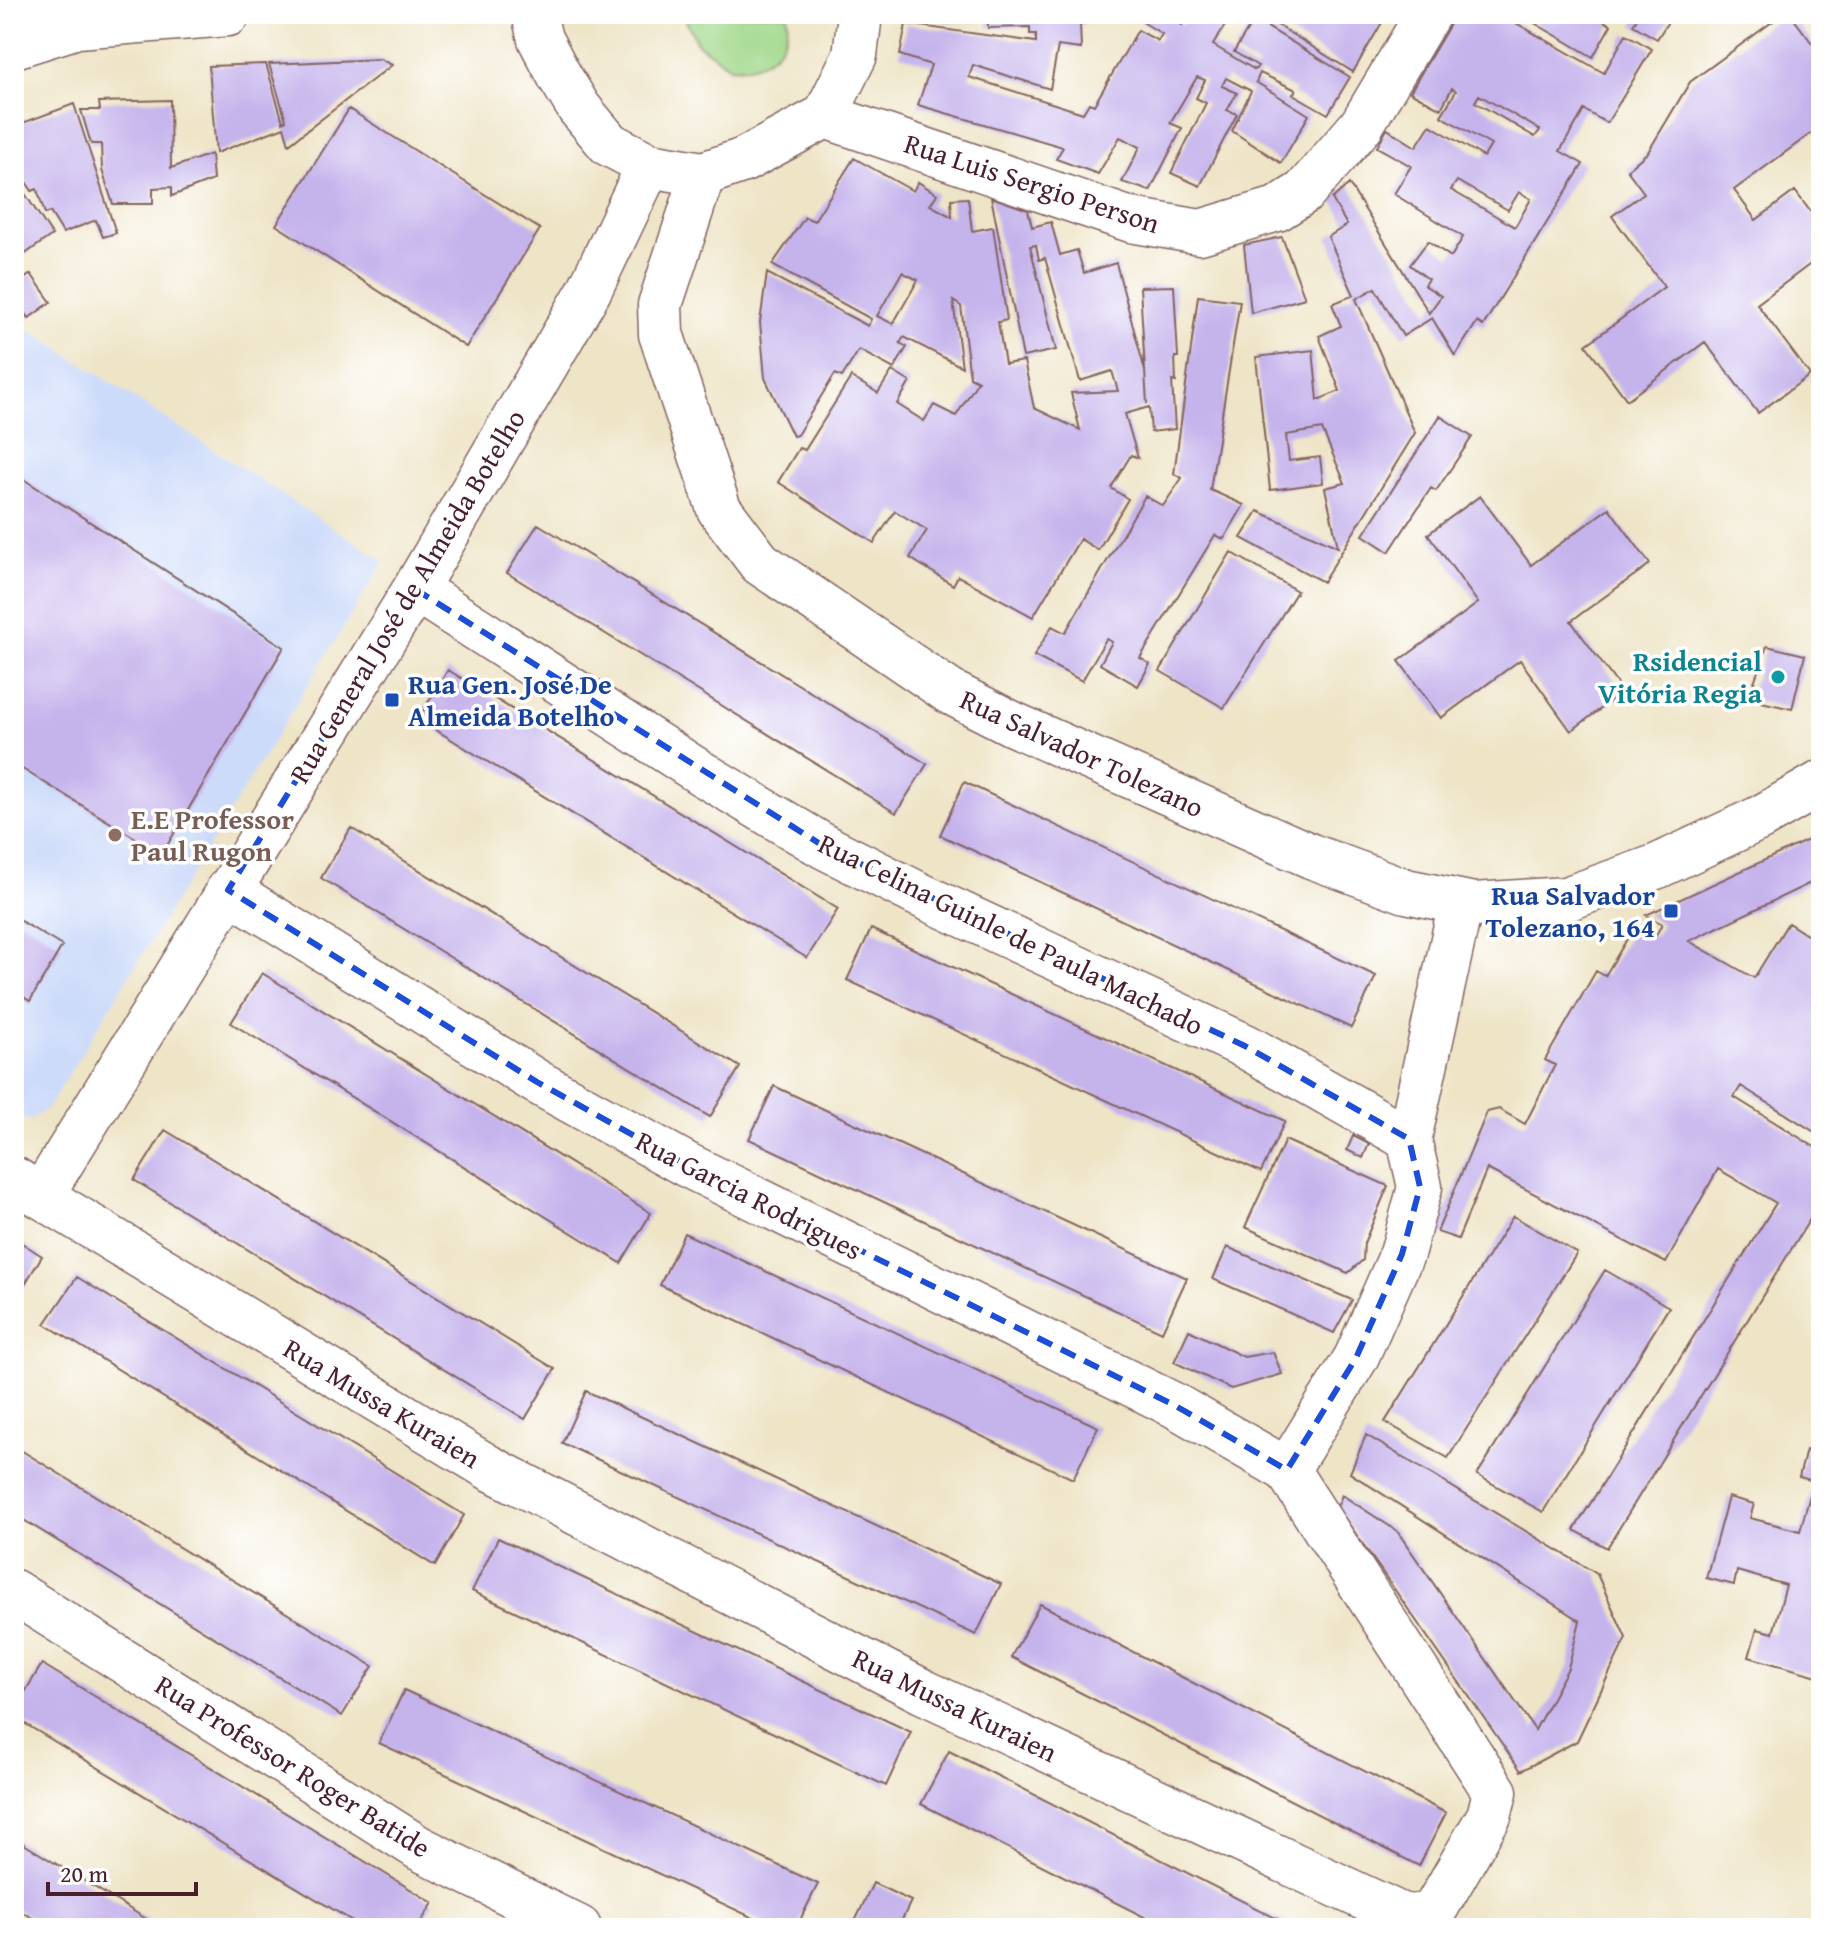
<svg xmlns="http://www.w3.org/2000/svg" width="1835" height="1942" viewBox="0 0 1835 1942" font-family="'Gentium Book Plus',serif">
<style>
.built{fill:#cddbfa}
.green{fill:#9fd788;stroke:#747b5a;stroke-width:2}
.building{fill:#c5b3ec;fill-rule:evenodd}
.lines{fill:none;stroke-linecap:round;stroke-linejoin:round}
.minor-casing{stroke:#836461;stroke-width:47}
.minor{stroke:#fff;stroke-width:44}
.marked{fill:none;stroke:#1d4ed8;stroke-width:6;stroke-dasharray:16 10;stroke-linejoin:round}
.culture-dot{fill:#0f9aa8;stroke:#fff;stroke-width:3}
.transit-dot{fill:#1a4fb4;stroke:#fff;stroke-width:3}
.education-dot{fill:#8d6e63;stroke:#fff;stroke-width:3}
.labels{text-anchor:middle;stroke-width:7;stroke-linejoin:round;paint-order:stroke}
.street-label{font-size:28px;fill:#4a1f2b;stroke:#fff}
.culture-label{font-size:28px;font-weight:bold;fill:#0d838f;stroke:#fff;text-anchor:end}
.transit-label{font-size:28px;font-weight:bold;fill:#164399;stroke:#fff;text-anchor:start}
.education-label{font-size:28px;font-weight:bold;fill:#785e54;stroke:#fff;text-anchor:start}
</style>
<rect width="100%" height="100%" fill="#fff"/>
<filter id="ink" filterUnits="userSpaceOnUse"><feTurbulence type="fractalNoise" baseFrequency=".0125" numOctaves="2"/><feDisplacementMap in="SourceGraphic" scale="16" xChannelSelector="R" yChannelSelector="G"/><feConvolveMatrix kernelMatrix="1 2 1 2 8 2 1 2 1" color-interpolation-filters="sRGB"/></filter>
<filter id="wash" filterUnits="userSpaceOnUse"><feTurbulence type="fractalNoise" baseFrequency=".006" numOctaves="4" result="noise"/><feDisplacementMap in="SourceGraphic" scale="32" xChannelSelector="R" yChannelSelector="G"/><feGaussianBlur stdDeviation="1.8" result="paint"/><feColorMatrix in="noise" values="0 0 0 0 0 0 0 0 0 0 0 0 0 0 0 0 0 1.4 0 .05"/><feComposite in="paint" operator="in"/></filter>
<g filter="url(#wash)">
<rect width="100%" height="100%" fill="#eee4c6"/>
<path class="built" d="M30 330 384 561 48 1108 30 1120 14 1118V339Z"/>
<path class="green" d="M683 14H787C792 48 764 71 730 67L697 43Z"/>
<g id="blocks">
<path class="building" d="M943 14H1087V23L1080 24 1081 49 1058 46 1050 89 973 65 969 77 1083 113 1089 103 1094 105 1138 30 1158 41 1162 34 1136 18 1138 14H1169L1182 25 1189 14H1232L1213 45 1255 70 1258 66 1234 52 1254 19 1350 77 1328 114 1293 94 1296 90 1260 73 1256 82 1309 115 1281 163 1232 131 1251 91 1226 78 1222 86 1237 93 1227 110 1237 114 1200 186 1171 173 1206 103 1196 98 1205 80 1197 77 1170 123 1182 128 1150 191 1122 182 1140 147 1120 137 1098 174 1056 159 1063 147 918 105 931 65 900 55 906 24 1036 42V34H1030V27L988 28V21L943 22Z
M1269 14H1387L1353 72 1266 18Z
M1456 14H1500L1604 73 1626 34 1652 49 1607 123 1584 110 1560 151 1583 164 1483 326 1477 322 1455 356 1432 318 1403 336 1375 288 1356 299 1415 433 1323 582 1241 538 1258 511 1338 547 1325 488 1345 483 1322 429 1286 435 1289 461 1320 457 1323 483 1270 490 1256 357 1313 350 1318 400 1340 391 1319 336 1341 326 1332 304 1354 295 1328 237 1347 225 1332 199 1349 184 1429 313 1441 296 1424 285 1428 279 1410 265 1428 241 1451 257 1463 237 1394 194 1411 166 1377 147 1387 129 1416 147 1430 125 1484 157 1491 145 1441 116 1456 91 1452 88 1441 109 1410 92ZM1479 95 1540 130 1535 137 1475 102ZM1457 181 1508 210 1519 192 1531 199 1515 227 1451 190Z
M1519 14H1591L1611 25 1593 57Z
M1639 14H1673L1657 39 1633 25Z
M1783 14H1790L1821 55V126L1734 190 1756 220 1795 191 1821 226V256L1757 304 1810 375 1758 413 1705 342 1627 400 1586 345 1664 287 1612 216 1644 193 1627 170 1648 152 1690 82Z
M380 59 392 65 289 144 284 127 216 153 209 66 266 64 283 122 286 120 269 64Z
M170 100 171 168 211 154 213 180 172 196V187L153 188V204H113L102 170 101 144H91L81 110H100L99 102Z
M74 104 116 233 103 237 96 220 63 233 50 212 45 214 37 189 32 191 14 163V133L20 143 23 141 17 125Z
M349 109 540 229 466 347 276 225Z
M854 158 913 191 918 182 937 194 930 205 952 217 951 199 968 198 972 231 993 227 1007 320 998 322 1005 364 1024 361 1034 408 1080 430 1071 393 1118 391 1112 371 1080 381 1045 258 1039 260 1036 245 1030 246 1056 350 1023 357 991 197 1028 210 1032 227 1051 222 1060 255 1077 250 1084 273 1116 263 1145 371 1147 404 1140 287 1174 286 1178 357H1175L1176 382 1172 381 1175 429 1151 432 1149 407 1125 414 1138 458 1131 455 1111 488 1128 499 1098 550 1080 539 1033 617 958 576 953 585 910 558 927 530 895 511 874 543 778 482 799 448 805 450 851 377 878 393 892 371 910 382 897 404 924 421 934 405 956 416 978 381 970 377 961 306 953 301 962 367 904 337 900 343 907 347 894 369 859 350 842 377 835 374 797 435 793 436 765 378 760 322 767 273 868 326 871 319 772 265 805 217 814 221ZM902 272 918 280 893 324 877 316Z
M14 177 52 235 14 262Z
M1282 237 1305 298 1251 313 1244 245Z
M31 274 51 302 29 318 14 297V286Z
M1198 296 1240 301 1210 490 1244 505 1224 539 1215 535 1140 658 1150 664 1138 686 1100 664 1112 642 1106 639 1082 681 1034 656 1052 626 1065 633 1145 496 1163 506 1182 478 1174 474Z
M1440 416 1472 437 1436 491 1431 488 1389 552 1363 535Z
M14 473 284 647 162 854 14 764Z
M1480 496 1531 565 1609 508 1650 564 1571 621 1623 692 1571 731 1520 660 1441 718 1399 661 1478 603 1428 534Z
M538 524 927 764 896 813 507 573Z
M1231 552 1297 591 1224 708 1160 671Z
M1767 646 1805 655 1792 709 1748 699Z
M448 670 838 909 807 958 418 719Z
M964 782 1376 976 1351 1028 940 835Z
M351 828 740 1067 710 1117 321 878Z
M1821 834V878L1689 941 1754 978 1788 923 1821 944V1136L1741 1086 1734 1097 1821 1151V1201L1607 1548 1574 1530 1776 1203 1718 1169 1666 1263 1487 1169 1458 1239 1437 1232 1487 1112 1499 1109 1525 1124 1555 1065 1545 1060 1596 971 1605 976 1636 924 1655 937 1662 924 1646 915Z
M14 917 62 946 30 1001 14 991Z
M871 929 1285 1121 1261 1172 847 980Z
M262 973 651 1213 621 1263 231 1023Z
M774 1086 1187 1278 1162 1332 749 1139Z
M165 1130 555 1369 525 1419 134 1180Z
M1353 1136 1369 1144 1363 1158 1347 1150Z
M1285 1140 1388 1186 1364 1243 1363 1260 1348 1273 1245 1227Z
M1513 1216 1577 1253 1448 1458 1385 1422Z
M684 1233 1098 1427 1073 1479 660 1285Z
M14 1238 42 1256 14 1302Z
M1227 1247 1352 1300 1334 1333 1213 1279Z
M1605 1270 1669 1307 1543 1512 1477 1475Z
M77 1277 464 1515 435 1566 45 1324Z
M1189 1330 1244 1357 1273 1352 1282 1374 1231 1389 1174 1362Z
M586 1391 1001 1584 976 1635 562 1443Z
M1366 1435 1597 1574 1626 1638 1577 1741 1521 1771 1337 1507 1342 1495 1397 1531 1535 1730 1568 1668 1580 1621 1350 1473Z
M14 1446 373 1666 342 1716 14 1514Z
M1806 1450 1821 1454V1677L1749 1657 1757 1629 1773 1633 1786 1585 1737 1571 1734 1585 1706 1578 1728 1497 1754 1504 1750 1518 1800 1531 1814 1481 1799 1477Z
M498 1538 911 1732 886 1786 472 1591Z
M1040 1604 1446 1813 1419 1866 1011 1657Z
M42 1664 433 1903 417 1928H364L14 1717V1710Z
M404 1690 818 1884 796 1928H775L379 1743Z
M949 1751 1295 1928H1166L921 1804Z
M14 1838 161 1928H49L14 1907Z
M873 1883 911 1901 898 1928H852Z"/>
</g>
</g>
<g filter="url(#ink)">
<use href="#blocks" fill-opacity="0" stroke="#836461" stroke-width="2"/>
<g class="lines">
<defs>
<path id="minor" d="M534 14 540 39 560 77 579 108 609 144 649 165 703 174 744 160 825 116 855 55 860 14
M14 46 77 26 228 14
M825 116 1131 220 1200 232 1277 209 1304 192 1361 126 1428 14
M703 174 660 305 661 334 719 509 760 563 950 692 1013 724 1311 856 1406 891 1474 905 1566 899 1658 866 1760 818 1821 783
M415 589 701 773 825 847 918 894 1245 1046 1409 1139 1461 903
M14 1179 41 1196 415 589 589 291 649 165
M41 1196 488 1467 922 1691 1405 1917 1428 1915 1437 1906 1489 1816 1495 1792 1287 1470 1174 1405 687 1165 537 1082 228 890
M1287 1470 1356 1358 1402 1254 1420 1187 1409 1139
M14 1592 419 1848 579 1928"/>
</defs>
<use href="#minor" class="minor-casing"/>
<use href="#minor" class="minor"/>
</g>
</g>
<path class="marked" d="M415 589 825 847 1245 1046 1409 1139 1420 1187 1402 1254 1356 1358 1287 1470 1174 1405 687 1165 537 1082 228 890Z"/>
<circle class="culture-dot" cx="1778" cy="677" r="8"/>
<g class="transit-dot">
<rect x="384" y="692" width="16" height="16" rx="4"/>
<rect x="1663" y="903" width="16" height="16" rx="4"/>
</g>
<circle class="education-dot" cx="115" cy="835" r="8"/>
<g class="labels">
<g class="street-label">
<text transform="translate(1032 183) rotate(18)" y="10">Rua Luis Sergio Person</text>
<text transform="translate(407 596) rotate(-59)" y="10">Rua General José de Almeida Botelho</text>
<text transform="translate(1082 753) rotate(25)" y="10">Rua Salvador Tolezano</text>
<text transform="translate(1011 934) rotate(26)" y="10">Rua Celina Guinle de Paula Machado</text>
<text transform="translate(749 1195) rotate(27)" y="10">Rua Garcia Rodrigues</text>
<text transform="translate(382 1403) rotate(31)" y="10">Rua Mussa Kuraien</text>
<text transform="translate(955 1705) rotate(26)" y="10">Rua Mussa Kuraien</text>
<text transform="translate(293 1766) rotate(32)" y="10">Rua Professor Roger Batide</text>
</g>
<g class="culture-label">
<text x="1762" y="671">Rsidencial<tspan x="1762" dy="32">Vitória Regia</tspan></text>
</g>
<g class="transit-label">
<text x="408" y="694">Rua Gen. José De<tspan x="408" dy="32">Almeida Botelho</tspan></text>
<text x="1655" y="905" text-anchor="end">Rua Salvador<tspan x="1655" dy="32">Tolezano, 164</tspan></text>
</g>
<g class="education-label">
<text x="131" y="829">E.E Professor<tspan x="131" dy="32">Paul Rugon</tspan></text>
</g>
</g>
<rect width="1835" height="1942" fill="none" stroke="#fff" stroke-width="48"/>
<path d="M48 1882v12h148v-12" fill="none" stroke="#4a1f2b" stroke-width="4"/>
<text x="60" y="1882" font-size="24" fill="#4a1f2b" stroke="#ffffff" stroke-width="6" paint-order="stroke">20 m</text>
</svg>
